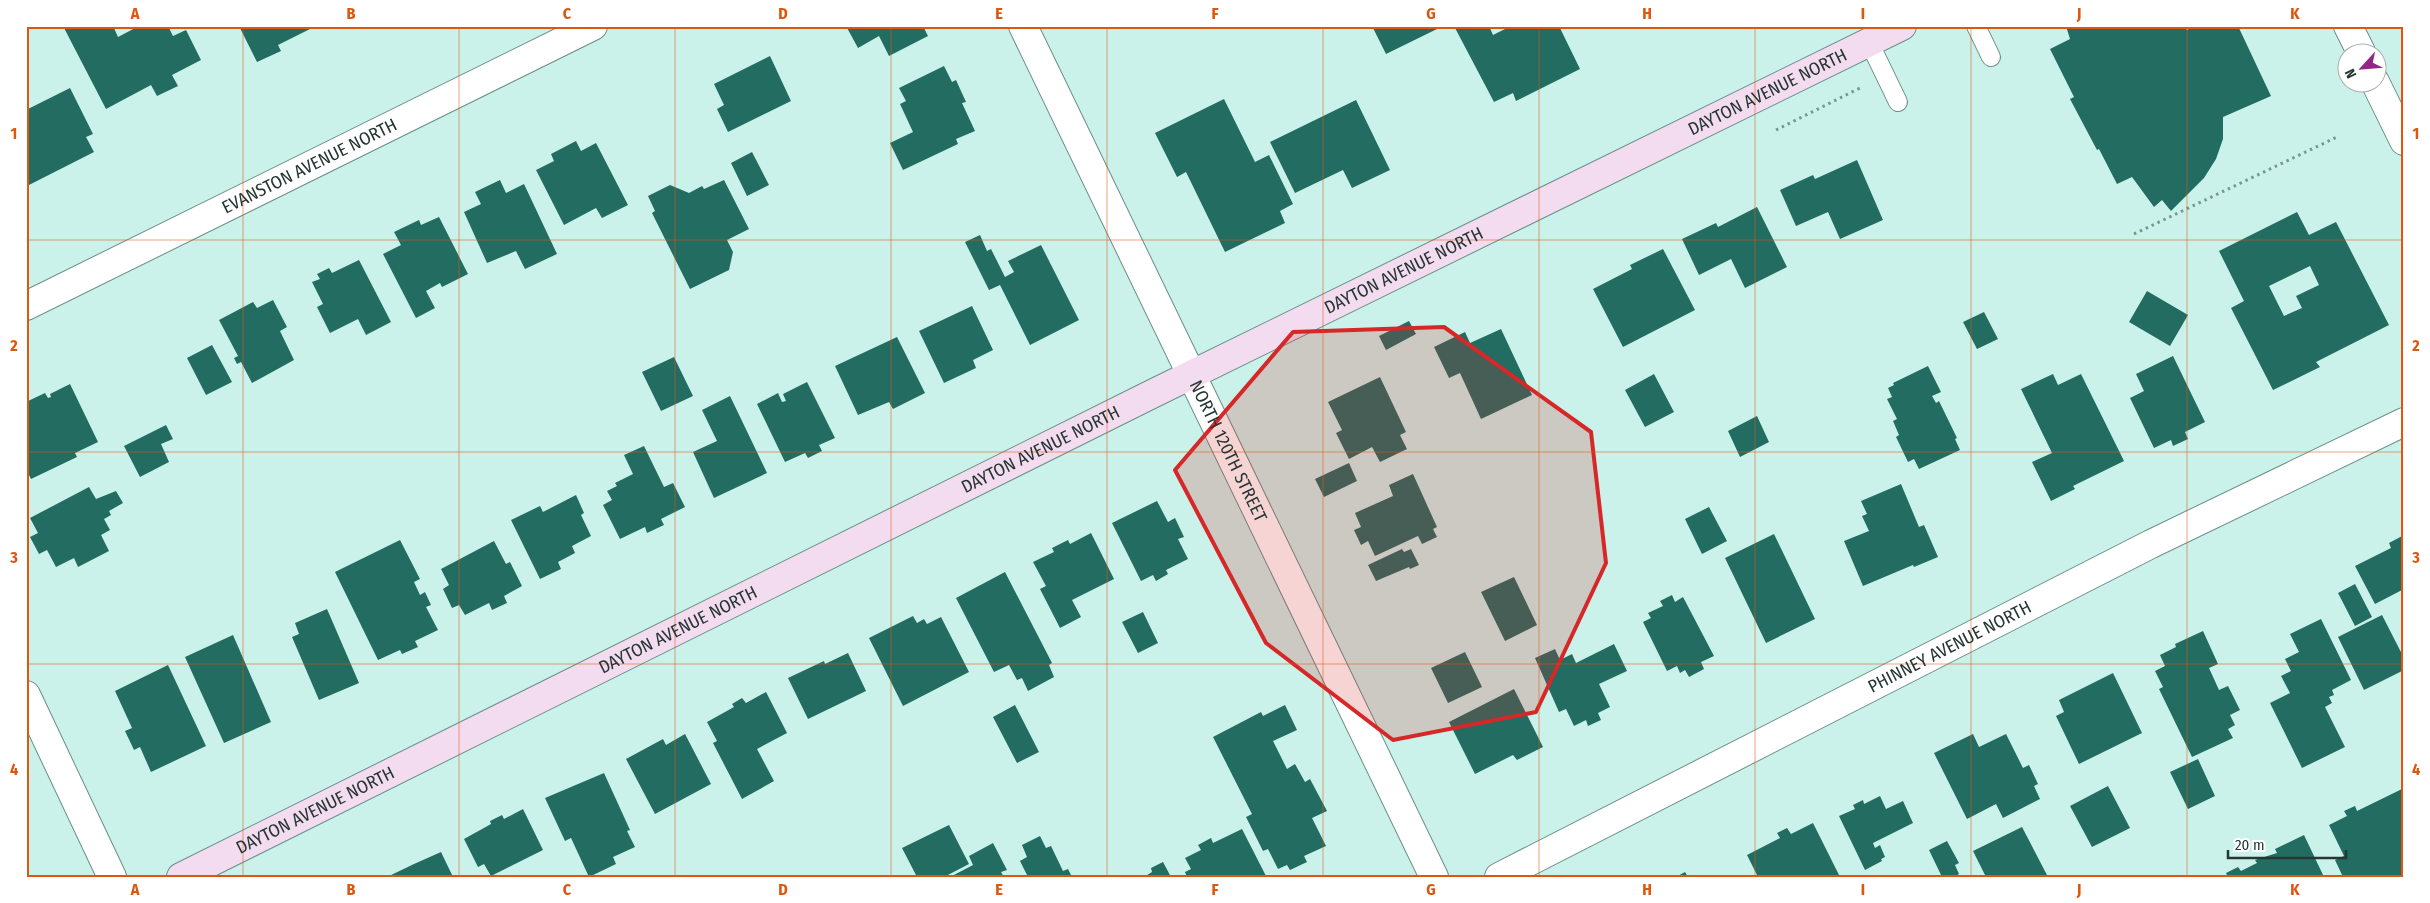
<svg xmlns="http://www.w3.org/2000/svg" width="2430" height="903" viewBox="0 0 2430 903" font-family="'Fira Sans Condensed',sans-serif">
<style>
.building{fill:#226c61;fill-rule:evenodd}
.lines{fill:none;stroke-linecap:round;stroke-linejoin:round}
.lane-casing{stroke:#6a8f88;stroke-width:20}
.street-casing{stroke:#6a8f88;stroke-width:30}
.secondary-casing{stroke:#6a8f88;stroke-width:30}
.path{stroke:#7a9690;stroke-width:3;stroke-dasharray:2.5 4;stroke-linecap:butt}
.lane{stroke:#fff;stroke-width:18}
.street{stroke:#fff;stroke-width:28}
.secondary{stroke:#f4dcf0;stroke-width:28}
.marked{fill:#d62828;fill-opacity:0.2;stroke:#d62828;stroke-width:4;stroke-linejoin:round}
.grid{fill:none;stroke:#de570e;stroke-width:1;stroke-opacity:0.55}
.labels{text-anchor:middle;stroke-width:5;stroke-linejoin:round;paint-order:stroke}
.street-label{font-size:18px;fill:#263633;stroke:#fff}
.neatline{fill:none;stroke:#de570e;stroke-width:2}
.grid-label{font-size:16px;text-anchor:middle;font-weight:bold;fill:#de570e}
</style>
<rect width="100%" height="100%" fill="#caf2ea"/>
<path class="building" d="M63 26H113L118 37 139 26H168L173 36 186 30 201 60 172 75 178 86 157 96 151 85 106 109Z
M243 26H316L278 45 281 51 257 62 240 28Z
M846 26H923L928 36 889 56 879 36 858 48Z
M1377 26H1436L1437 29 1386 54 1373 28Z
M1454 26H1489L1493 35 1511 26H1559L1580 69 1516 101 1513 93 1494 102Z
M2066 26H2184L2187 30 2194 26H2238L2271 96 2223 117V139L2216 159 2204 178 2171 211 2162 200 2154 207 2132 177 2117 184 2099 149 2097 150 2070 99 2074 97 2050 49 2070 39Z
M770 56 791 101 728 132 717 109 724 105 714 84Z
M944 66 952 82 956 80 966 102 962 103 975 131 956 139 958 144 903 170 890 143 913 132 900 104 906 101 899 88Z
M70 88 93 134 86 137 94 152 29 185 26 180V110Z
M1224 99 1255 162 1269 155 1293 204 1280 211 1285 223 1225 252 1186 172 1177 177 1155 133Z
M1356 100 1390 170 1352 188 1343 170 1295 193 1270 142Z
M576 141 581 151 596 143 628 205 602 218 596 208 564 225 536 170 554 161 551 154Z
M752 152 769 185 747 196 731 163Z
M1857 160 1883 220 1840 239 1828 212 1796 226 1780 190 1813 175 1815 179Z
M500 180 506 193 524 184 557 254 525 269 516 251 487 263 464 212 481 204 475 192Z
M724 180 749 229 727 240 733 252 729 270 690 289 652 213 655 211 648 196 670 185 689 193 702 186 704 189Z
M1757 207 1787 267 1745 288 1731 259 1699 275 1682 239 1716 223 1718 227Z
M2297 212 2309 235 2336 222 2389 325 2316 362 2320 367 2273 390 2231 308 2244 301 2219 251ZM2310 266 2319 285 2296 296 2302 308 2284 316 2269 286Z
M439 217 468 274 442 287 440 283 426 291 435 308 416 318 383 254 401 245 394 232 419 220 421 225Z
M980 235 987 251 991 249 1005 277 1014 272 1008 261 1041 245 1079 320 1030 345 1000 285 989 290 965 242Z
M1663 249 1695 310 1623 347 1593 289 1632 269 1630 265Z
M359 260 391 322 366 335 358 319 330 333 317 307 323 304 312 282 320 279 317 274 329 268 332 273Z
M2147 291 2188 315 2170 346 2129 322Z
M273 300 287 327 280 331 294 360 252 383 241 362 237 364 234 358 238 356 219 320 253 302 257 308Z
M972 306 993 350 973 360 976 368 944 383 919 331Z
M1984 312 1998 339 1977 349 1963 322Z
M1409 321 1416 334 1386 350 1379 336Z
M1501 329 1532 395 1481 419 1460 373 1449 378 1434 347 1465 332 1470 343Z
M897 337 925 393 893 409 889 402 858 415 835 366Z
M212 345 232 382 206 395 187 358Z
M2173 356 2205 422 2185 432 2188 439 2173 446 2171 440 2154 448 2130 398 2144 391 2136 374Z
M674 357 693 396 661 411 642 372Z
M1928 366 1941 392 1932 396 1936 403 1939 401 1957 438 1955 439 1960 450 1919 469 1914 459 1908 462 1896 437 1899 435 1893 421 1897 419 1887 399 1892 397 1888 388 1894 385 1893 383Z
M1654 374 1674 412 1645 427 1625 390Z
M2053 374 2058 385 2081 374 2124 461 2073 486 2075 489 2051 501 2032 462 2052 453 2021 389Z
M1380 377 1406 432 1400 435 1407 449 1380 462 1372 447 1349 459 1336 433 1342 430 1328 402Z
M807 382 835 438 819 445 822 451 808 458 805 453 785 462 757 404 778 393 782 402 786 401 783 394Z
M70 384 98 442 75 453 77 457 31 479 26 469V402L45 393 48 398 51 397 50 394Z
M730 396 767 473 714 498 693 452 717 441 702 410Z
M1757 416 1769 442 1740 457 1728 431Z
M166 425 173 439 161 444 169 462 140 477 124 446Z
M644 446 664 487 673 483 685 507 661 519 664 525 647 533 645 527 620 539 603 505 612 500 607 491 617 486 615 483 633 474 624 455Z
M1349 463 1357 481 1324 497 1315 479Z
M1413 474 1437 527 1433 529 1437 537 1422 544 1418 536 1375 556 1368 541 1361 545 1354 530 1361 527 1355 513 1393 496 1389 485Z
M1901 484 1919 527 1924 525 1938 557 1914 567 1913 565 1863 586 1844 541 1869 531 1862 516 1867 514 1861 501Z
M89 487 96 499 116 491 123 503 109 511 111 515 104 519 110 530 101 535 109 551 78 567 74 558 56 567 47 550 39 554 30 537 38 533 30 518Z
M576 495 584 513 581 515 591 536 572 546 575 553 558 562 561 569 540 579 511 520 540 506 543 512Z
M1157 501 1168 522 1175 518 1184 537 1178 539 1188 559 1166 570 1168 574 1156 581 1153 575 1141 581 1112 523Z
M1709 507 1727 541 1702 554 1685 519Z
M1091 533 1114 579 1072 600 1081 617 1060 628 1040 589 1046 586 1033 562 1054 552 1052 548 1068 540 1070 544Z
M1774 534 1815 619 1766 643 1725 558Z
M2404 535V589L2375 604 2355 566 2391 548 2389 543Z
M400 540 420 579 414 582 420 595 425 592 431 605 426 607 438 630 415 641 418 647 402 654 400 650 378 660 335 572Z
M494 541 506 564 510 562 522 586 504 596 507 603 492 610 489 603 465 615 459 605 452 608 443 589 449 585 441 569Z
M1402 549 1404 552 1411 549 1419 565 1410 569 1409 567 1376 581 1368 565Z
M1005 572 1052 663 1049 665 1054 677 1028 691 1022 678 1017 680 1009 665 994 672 956 598Z
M1514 577 1537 625 1505 641 1481 592Z
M2355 584 2372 617 2355 626 2338 593Z
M1672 595 1675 602 1683 597 1714 656 1701 662 1704 669 1689 677 1685 670 1680 673 1677 666 1667 671 1643 622 1651 618 1648 613 1663 606 1660 601Z
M327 609 359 683 319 700 292 637 299 634 295 623Z
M1143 612 1158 643 1138 653 1122 622Z
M2382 615 2404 658V670L2364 690 2338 637Z
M913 616 917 623 924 619 927 624 941 617 969 672 903 706 869 638Z
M2321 619 2351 680 2332 690 2334 695 2329 697 2332 703 2325 707 2345 747 2302 768 2270 703 2290 693 2281 676 2291 671 2285 659 2299 652 2290 634Z
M2203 631 2218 664 2209 668 2219 690 2228 686 2240 710 2230 715 2235 725 2228 729 2233 738 2192 757 2159 689 2163 687 2155 671 2165 666 2160 655 2176 647 2175 644Z
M233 635 271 722 224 743 185 657Z
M1614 644 1627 671 1599 684 1610 707 1598 713 1601 720 1588 726 1586 720 1574 726 1566 709 1559 712 1535 658 1555 649 1560 660 1572 654 1576 663Z
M1465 652 1482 687 1448 703 1431 668Z
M848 653 866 691 808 719 788 678 824 661 825 664Z
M168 665 206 746 151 772 140 747 134 750 125 731 132 728 115 691Z
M2113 673 2142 733 2079 764 2056 716 2064 712 2059 700Z
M1514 689 1543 747 1517 760 1513 755 1475 774 1449 722Z
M766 692 787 733 757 749 774 781 742 799 713 743 717 741 707 722 734 707 732 704 742 698 746 703Z
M1015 705 1039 752 1017 763 993 717Z
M1285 705 1297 730 1273 741 1287 769 1295 764 1305 782 1310 779 1327 811 1312 818 1326 846 1304 856 1307 862 1290 870 1287 865 1278 869 1268 849 1263 851 1246 817 1252 814 1213 737 1261 712 1263 716Z
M685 734 711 784 655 814 626 759 663 739 666 745Z
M1973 734 1979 747 2006 734 2023 768 2029 765 2038 784 2034 786 2040 799 2003 818 1996 804 1967 819 1934 753Z
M2198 759 2215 796 2188 809 2170 772Z
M604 773 630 830 627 831 635 847 613 857 616 864 589 877 571 838 565 841 545 798Z
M2108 786 2130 828 2092 847 2070 806Z
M2402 789 2404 877H2343L2335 860 2344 856 2329 825 2347 816 2344 811 2355 806 2357 811Z
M1880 796 1886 809 1903 801 1913 823 1873 843 1875 848 1880 845 1885 857 1881 859 1882 861 1865 870 1839 816 1855 809 1853 805 1863 800 1864 804Z
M523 809 543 850 491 876 484 864 478 867 464 839 491 824 490 821 502 815 504 819Z
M1813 823 1840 877H1758L1747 855 1780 838 1777 833 1787 828 1791 834Z
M949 825 969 864 944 877H917L902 848Z
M2022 827 2048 877H1986L1973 851Z
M1242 829 1266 876 1187 877 1185 872 1191 869 1185 858 1201 850 1198 845 1211 838 1213 843Z
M2304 835 2324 877H2228L2226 873 2238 867 2241 871 2257 863 2255 860 2277 853 2275 849Z
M1040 836 1046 848 1051 846 1063 871 1068 869 1072 877H1028L1020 861 1027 857 1022 845Z
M1947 841 1959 863 1955 865 1959 874 1954 877H1942L1929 850Z
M993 843 1007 870 1001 872 1004 877H950L973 865 969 856Z
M441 852 453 877H387L414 864Z
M1163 862 1171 877H1144L1152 872 1151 868Z
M1685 872 1688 877H1676Z"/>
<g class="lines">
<defs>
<path id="lane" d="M1976 26 1991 57
M1869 42 1898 102"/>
<g id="street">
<path id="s1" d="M1023 26 1434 877"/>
<path d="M2348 26 2361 52"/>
<path d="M2375 82 2404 141"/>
<path id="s2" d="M26 306 593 26"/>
<path d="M26 695 112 877"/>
<path id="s3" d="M1499 877 2151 544 2404 422"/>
</g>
<g id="secondary">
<path id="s4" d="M181 877 1150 395 1902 26"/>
</g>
</defs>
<use href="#lane" class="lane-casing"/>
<use href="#street" class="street-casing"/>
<use href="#secondary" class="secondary-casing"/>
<path class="path" d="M1776 130 1860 88
M2134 234 2337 137"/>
<use href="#lane" class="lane"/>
<use href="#street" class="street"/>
<use href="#secondary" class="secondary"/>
</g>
<path class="marked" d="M1444 327 1591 432 1606 563 1536 712 1393 740 1266 643 1175 470 1293 332Z"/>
<path class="grid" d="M243 26V877M459 26V877M675 26V877M891 26V877M1107 26V877M1323 26V877M1539 26V877M1755 26V877M1971 26V877M2187 26V877M26 240H2404M26 452H2404M26 664H2404"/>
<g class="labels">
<g class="street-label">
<text dy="6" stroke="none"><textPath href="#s4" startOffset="1770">DAYTON AVENUE NORTH</textPath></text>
<text dy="6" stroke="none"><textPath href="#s2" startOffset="316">EVANSTON AVENUE NORTH</textPath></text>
<text dy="6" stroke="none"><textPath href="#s4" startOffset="1365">DAYTON AVENUE NORTH</textPath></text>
<text dy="6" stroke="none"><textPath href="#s4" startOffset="960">DAYTON AVENUE NORTH</textPath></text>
<text dy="6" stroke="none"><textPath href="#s1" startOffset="472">NORTH 120TH STREET</textPath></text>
<text dy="6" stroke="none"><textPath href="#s4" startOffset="555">DAYTON AVENUE NORTH</textPath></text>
<text dy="6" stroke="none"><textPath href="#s3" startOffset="506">PHINNEY AVENUE NORTH</textPath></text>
<text dy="6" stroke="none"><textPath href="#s4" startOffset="150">DAYTON AVENUE NORTH</textPath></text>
</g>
</g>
<rect width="2430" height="903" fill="none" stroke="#ffffff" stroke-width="55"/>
<g transform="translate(2362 68) rotate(244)"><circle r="24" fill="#ffffff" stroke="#a8afad"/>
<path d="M0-4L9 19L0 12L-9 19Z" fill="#922587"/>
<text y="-8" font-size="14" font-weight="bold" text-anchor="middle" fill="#263633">N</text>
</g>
<path d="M2228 850v8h118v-8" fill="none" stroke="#263633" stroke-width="2.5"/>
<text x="2235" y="850" font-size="15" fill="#263633" stroke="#ffffff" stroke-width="4" paint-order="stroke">20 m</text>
<rect x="28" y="28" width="2374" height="848" class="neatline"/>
<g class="grid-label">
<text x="135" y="19">A</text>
<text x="351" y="19">B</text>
<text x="567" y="19">C</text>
<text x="783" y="19">D</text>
<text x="999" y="19">E</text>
<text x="1215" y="19">F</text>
<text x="1431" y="19">G</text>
<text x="1647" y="19">H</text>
<text x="1863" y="19">I</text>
<text x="2079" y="19">J</text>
<text x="2295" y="19">K</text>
<text x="14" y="139">1</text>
<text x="2416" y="139">1</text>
<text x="14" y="351">2</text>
<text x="2416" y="351">2</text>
<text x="14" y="563">3</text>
<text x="2416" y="563">3</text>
<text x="14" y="775">4</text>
<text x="2416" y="775">4</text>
<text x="135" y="895">A</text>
<text x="351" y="895">B</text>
<text x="567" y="895">C</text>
<text x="783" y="895">D</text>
<text x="999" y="895">E</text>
<text x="1215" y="895">F</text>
<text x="1431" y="895">G</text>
<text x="1647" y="895">H</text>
<text x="1863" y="895">I</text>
<text x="2079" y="895">J</text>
<text x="2295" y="895">K</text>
</g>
</svg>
